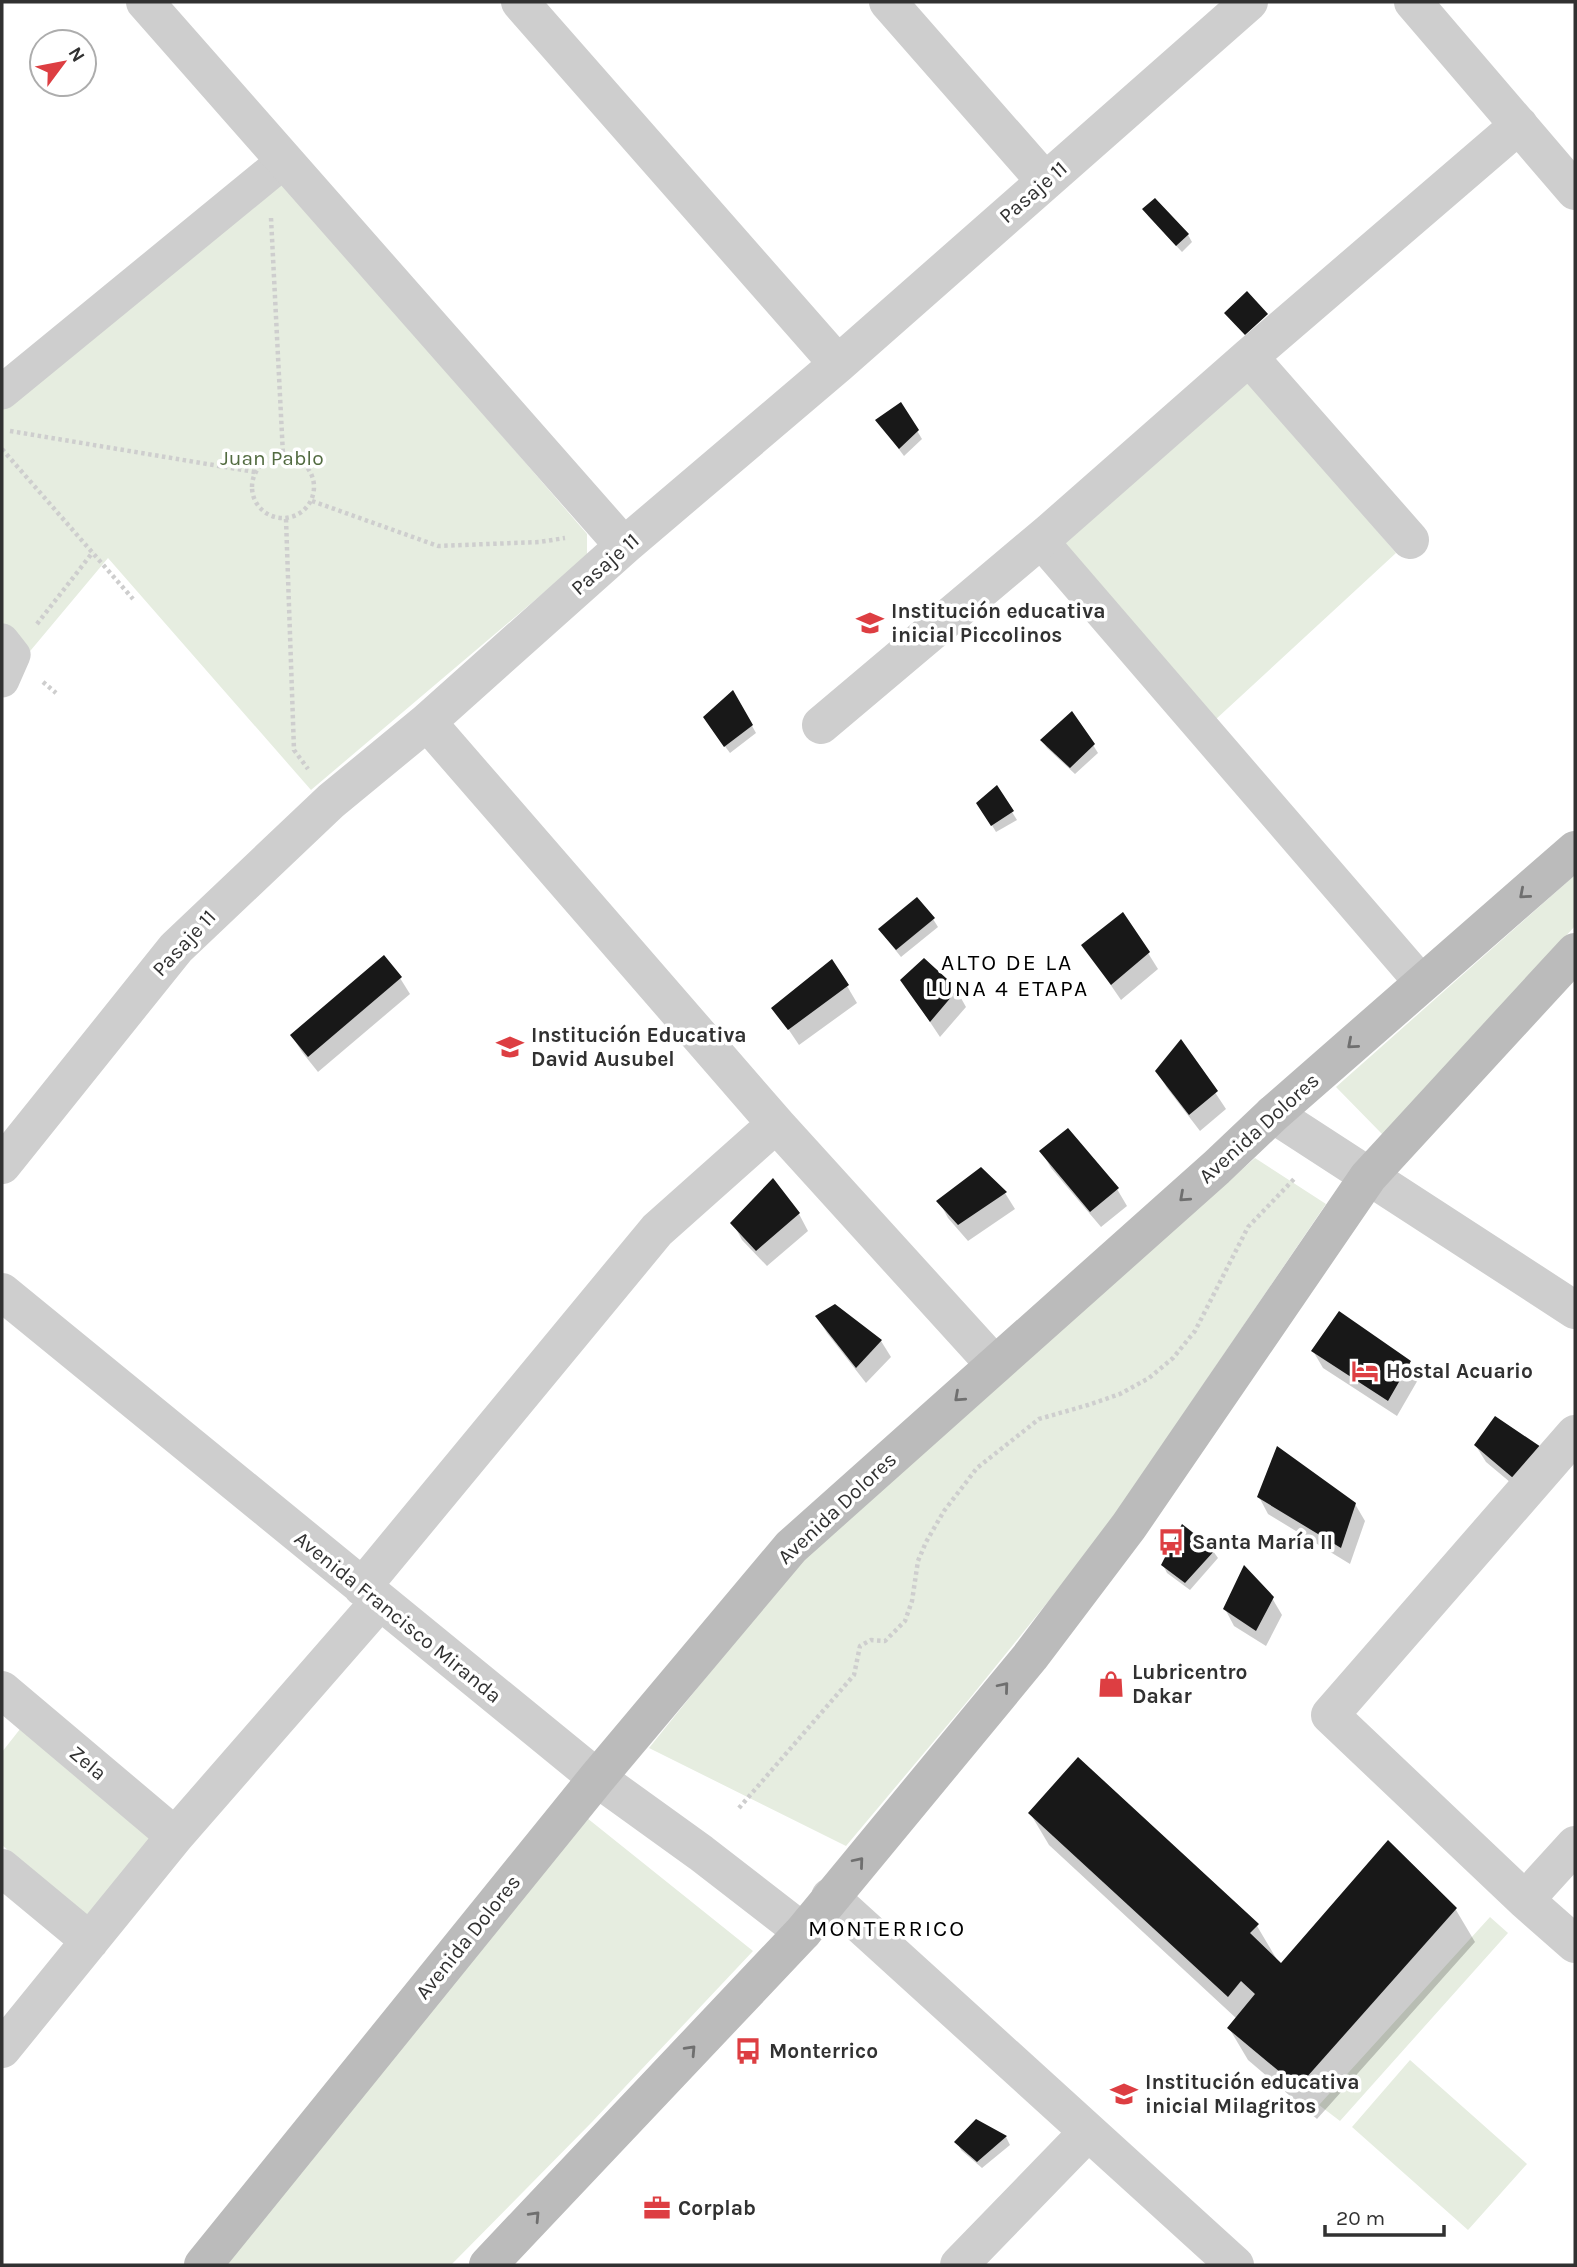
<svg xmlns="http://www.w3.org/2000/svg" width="1577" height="2267" viewBox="0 0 1577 2267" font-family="Karla,sans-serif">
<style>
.green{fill:#e6ede0}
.shadow{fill:#0003}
.building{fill:#181818}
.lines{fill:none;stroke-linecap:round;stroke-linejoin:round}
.path{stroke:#cecece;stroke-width:4.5;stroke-dasharray:3.5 3.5;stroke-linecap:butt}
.pedestrian{stroke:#cecece;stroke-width:35}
.minor{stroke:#cecece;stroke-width:38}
.secondary{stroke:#bbb;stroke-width:38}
.oneway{stroke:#6f6f6f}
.labels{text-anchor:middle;stroke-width:7;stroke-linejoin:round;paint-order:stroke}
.street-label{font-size:21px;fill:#313131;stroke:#fff}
.park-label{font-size:21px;fill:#526b40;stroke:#fff}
.poi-label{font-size:21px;font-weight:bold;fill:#313131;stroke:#fff;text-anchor:start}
.neighbourhood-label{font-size:23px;letter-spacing:2px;fill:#000;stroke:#fff}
</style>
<rect width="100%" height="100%" fill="#fff"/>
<path class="green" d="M279 177 587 534V556L311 790 108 558 31 650 2 690V401Z
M1248 378 1396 553 1215 720 1060 546Z
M1575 875V926L1383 1135 1336 1087Z
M1255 1158 1326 1204 1097 1541 966 1703 846 1846 649 1748 794 1568 1011 1373Z
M24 1724 155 1834 87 1917 2 1845V1752Z
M587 1818 753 1951 592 2122 451 2265H224Z
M1490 1917 1508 1933 1340 2121 1319 2105Z
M1410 2060 1527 2164 1468 2230 1352 2127Z"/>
<path class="shadow" d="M1144 210 1188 235 1192 242 1182 252 1149 217Z
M901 404 922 439 904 456 877 420Z
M733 692 756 733 730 753 709 725Z
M1042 741 1093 745 1098 753 1075 774 1047 748Z
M997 788 1017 820 996 832 979 804Z
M933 919 938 927 901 957 885 937Z
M1084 946 1148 953 1158 969 1121 1000Z
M924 960 957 991 966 1007 940 1037 902 980Z
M400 978 410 994 318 1072 302 1052 292 1036Z
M847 986 857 1003 799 1045 774 1008Z
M1181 1041 1226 1109 1200 1131 1167 1088 1157 1071Z
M1068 1130 1117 1189 1127 1206 1101 1227 1051 1168 1042 1152Z
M773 1180 799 1214 808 1231 767 1266 742 1240 733 1223Z
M1005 1193 1015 1209 968 1241 948 1218 939 1201Z
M817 1317 881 1341 891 1357 866 1383 827 1333Z
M1313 1351 1409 1362 1419 1378 1397 1416 1323 1368Z
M1496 1418 1529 1498 1486 1462 1476 1446Z
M1259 1497 1355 1504 1365 1521 1350 1564 1268 1514Z
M1213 1551 1218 1558 1190 1590 1167 1573 1163 1565Z
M1272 1598 1282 1615 1266 1646 1234 1626 1225 1609Z
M1030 1813 1257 1926 1276 1958 1275 1959 1281 1965 1388 1842 1456 1910 1475 1942 1317 2119 1248 2060 1229 2028 1237 2019 1049 1845Z
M977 2121 1006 2137 1010 2145 982 2168 961 2150 957 2142Z"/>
<path class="building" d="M1155 198 1189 234 1176 246 1142 209Z
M1247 291 1268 314 1245 335 1224 313Z
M901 402 919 430 899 449 875 420Z
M733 690 753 725 724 747 703 717Z
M1072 711 1095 744 1070 768 1040 740Z
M997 785 1014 811 991 826 976 803Z
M917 897 935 918 896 950 878 929Z
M1123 912 1150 952 1111 985 1081 945Z
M384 955 402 977 308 1057 290 1035Z
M924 958 958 989 930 1022 900 980Z
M832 959 849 985 788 1030 771 1008Z
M1181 1039 1218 1091 1189 1115 1155 1071Z
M1068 1128 1119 1188 1090 1212 1039 1151Z
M981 1167 1007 1192 958 1225 936 1201Z
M773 1178 800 1213 756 1251 730 1223Z
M835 1304 882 1340 856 1368 815 1316Z
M1339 1311 1411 1361 1388 1401 1311 1351Z
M1495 1416 1541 1447 1519 1483 1474 1445Z
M1277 1446 1356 1503 1341 1548 1257 1497Z
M1182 1524 1215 1550 1185 1583 1161 1565Z
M1244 1565 1274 1597 1256 1631 1223 1609Z
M1078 1757 1259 1924 1250 1933 1281 1963 1388 1840 1457 1908 1298 2087 1227 2028 1255 1994 1241 1981 1228 1997 1028 1813Z
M976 2119 1007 2136 977 2162 954 2142Z"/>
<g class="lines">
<path class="path" d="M271 218 283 455
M10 431 255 472
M2 449 133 599
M252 487a31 31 0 1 1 62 0a31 31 0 1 1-62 0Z
M312 501 438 546 539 542 565 538
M286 519 294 750 308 769
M37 624 93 552
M43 682 56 693
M739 1808 854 1675 860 1646 871 1640 885 1641 905 1621 912 1601 918 1561 926 1542 944 1511 977 1468 1039 1419 1088 1405 1120 1394 1149 1378 1173 1358 1195 1331 1248 1227 1296 1177"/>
<path class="pedestrian" d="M2 392 284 161
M1040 540 1422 983
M2 641 13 655 2 680"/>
<path class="minor" d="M145 2 624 546
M520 2 838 364
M888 2 1045 181
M1413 2 1575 191
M1249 357 1410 540
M427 722 776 1124 995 1365
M821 725 1050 532 1249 357 1519 125
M1273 1114 1575 1310
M2 1165 176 948 331 801 427 722 624 546 838 364 1249 2
M2 1292 597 1778 701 1853 803 1932
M1575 1434 1330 1715 1525 1900 1575 1944
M362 1587 657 1230 776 1124
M2 1690 175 1836
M2 1868 90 1941
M830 1897 1235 2265
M1525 1900 1575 1845
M2 2049 175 1836 380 1601
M959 2265 1088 2132"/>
<path class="secondary" d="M203 2265 597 1778 791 1547 1216 1168 1273 1114 1575 850
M488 2265 803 1932 1030 1657 1129 1526 1368 1177 1575 952"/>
</g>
<defs><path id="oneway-chevron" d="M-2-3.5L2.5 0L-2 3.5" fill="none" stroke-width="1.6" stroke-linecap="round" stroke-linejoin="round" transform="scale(1.75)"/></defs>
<g class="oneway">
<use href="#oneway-chevron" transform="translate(1524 894) rotate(139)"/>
<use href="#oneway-chevron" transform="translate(1352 1044) rotate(139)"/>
<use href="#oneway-chevron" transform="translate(1184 1197) rotate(138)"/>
<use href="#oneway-chevron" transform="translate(959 1397) rotate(138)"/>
<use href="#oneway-chevron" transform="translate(1004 1687) rotate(-50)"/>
<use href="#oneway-chevron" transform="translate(859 1862) rotate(-50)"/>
<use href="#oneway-chevron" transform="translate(691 2050) rotate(-47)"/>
<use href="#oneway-chevron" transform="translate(535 2216) rotate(-47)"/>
</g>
<defs>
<symbol id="school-bare" viewBox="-9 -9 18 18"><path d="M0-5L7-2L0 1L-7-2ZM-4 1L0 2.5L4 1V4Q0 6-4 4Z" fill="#dd3e42" stroke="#fff" stroke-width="2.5" paint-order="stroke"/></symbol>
<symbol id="hotel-bare" viewBox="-9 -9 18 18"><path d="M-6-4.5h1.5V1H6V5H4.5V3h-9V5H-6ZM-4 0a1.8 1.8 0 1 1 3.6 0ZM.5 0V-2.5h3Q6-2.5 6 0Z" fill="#dd3e42" stroke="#fff" stroke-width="2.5" paint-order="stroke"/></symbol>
<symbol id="bus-bare" viewBox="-9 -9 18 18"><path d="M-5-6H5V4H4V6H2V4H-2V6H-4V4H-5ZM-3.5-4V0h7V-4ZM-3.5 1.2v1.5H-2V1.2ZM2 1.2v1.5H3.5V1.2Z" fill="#dd3e42" stroke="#fff" stroke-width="2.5" paint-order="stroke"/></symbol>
<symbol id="shop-bare" viewBox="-9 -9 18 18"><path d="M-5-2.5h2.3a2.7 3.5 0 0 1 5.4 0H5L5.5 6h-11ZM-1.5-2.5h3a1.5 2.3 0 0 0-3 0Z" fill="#dd3e42" stroke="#fff" stroke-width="2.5" paint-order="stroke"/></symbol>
<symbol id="office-bare" viewBox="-9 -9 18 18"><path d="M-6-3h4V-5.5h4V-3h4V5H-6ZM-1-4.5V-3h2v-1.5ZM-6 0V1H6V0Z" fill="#dd3e42" stroke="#fff" stroke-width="2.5" paint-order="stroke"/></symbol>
</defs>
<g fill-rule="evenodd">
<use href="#school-bare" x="851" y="604" width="38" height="38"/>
<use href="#school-bare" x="491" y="1028" width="38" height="38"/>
<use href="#hotel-bare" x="1346" y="1352" width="38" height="38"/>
<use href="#bus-bare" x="1152" y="1523" width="38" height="38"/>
<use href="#shop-bare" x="1092" y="1665" width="38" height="38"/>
<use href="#bus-bare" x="729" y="2032" width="38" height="38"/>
<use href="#school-bare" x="1105" y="2075" width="38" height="38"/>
<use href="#office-bare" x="638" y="2189" width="38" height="38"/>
</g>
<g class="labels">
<g class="street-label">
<text transform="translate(1033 192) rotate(-41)" y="7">Pasaje 11</text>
<text transform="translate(605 564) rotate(-41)" y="7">Pasaje 11</text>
<text transform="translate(184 943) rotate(-47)" y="7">Pasaje 11</text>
<text transform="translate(1259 1128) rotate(-42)" y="7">Avenida Dolores</text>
<text transform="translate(837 1508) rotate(-43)" y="7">Avenida Dolores</text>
<text transform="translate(398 1617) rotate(39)" y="7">Avenida Francisco Miranda</text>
<text transform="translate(88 1763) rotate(40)" y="7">Zela</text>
<text transform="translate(468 1937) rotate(-51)" y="7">Avenida Dolores</text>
</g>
<g class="park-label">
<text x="272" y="465">Juan Pablo</text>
</g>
<g class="poi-label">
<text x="891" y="618">Institución educativa<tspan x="891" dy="24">inicial Piccolinos</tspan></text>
<text x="531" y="1042">Institución Educativa<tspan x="531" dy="24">David Ausubel</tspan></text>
<text x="1386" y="1378">Hostal Acuario</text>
<text x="1192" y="1549">Santa María II</text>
<text x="1132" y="1679">Lubricentro<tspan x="1132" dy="24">Dakar</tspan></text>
<text x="769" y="2058">Monterrico</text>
<text x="1145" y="2089">Institución educativa<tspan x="1145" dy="24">inicial Milagritos</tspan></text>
<text x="678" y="2215">Corplab</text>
</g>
<g class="neighbourhood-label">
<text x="1007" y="970">ALTO DE LA<tspan x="1007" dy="26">LUNA 4 ETAPA</tspan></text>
<text x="887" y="1936">MONTERRICO</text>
</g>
</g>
<rect width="1577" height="2267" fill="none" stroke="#313131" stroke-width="7"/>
<g transform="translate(63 63) rotate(58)"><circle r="33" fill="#ffffff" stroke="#adadad" stroke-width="2"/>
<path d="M0-5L12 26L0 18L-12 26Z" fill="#dd3e42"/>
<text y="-10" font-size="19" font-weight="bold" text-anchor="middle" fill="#313131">N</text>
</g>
<path d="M1325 2225v10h119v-10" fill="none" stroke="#313131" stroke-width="3.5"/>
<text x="1336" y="2225" font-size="21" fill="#313131" stroke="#ffffff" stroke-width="5" paint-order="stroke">20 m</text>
</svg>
